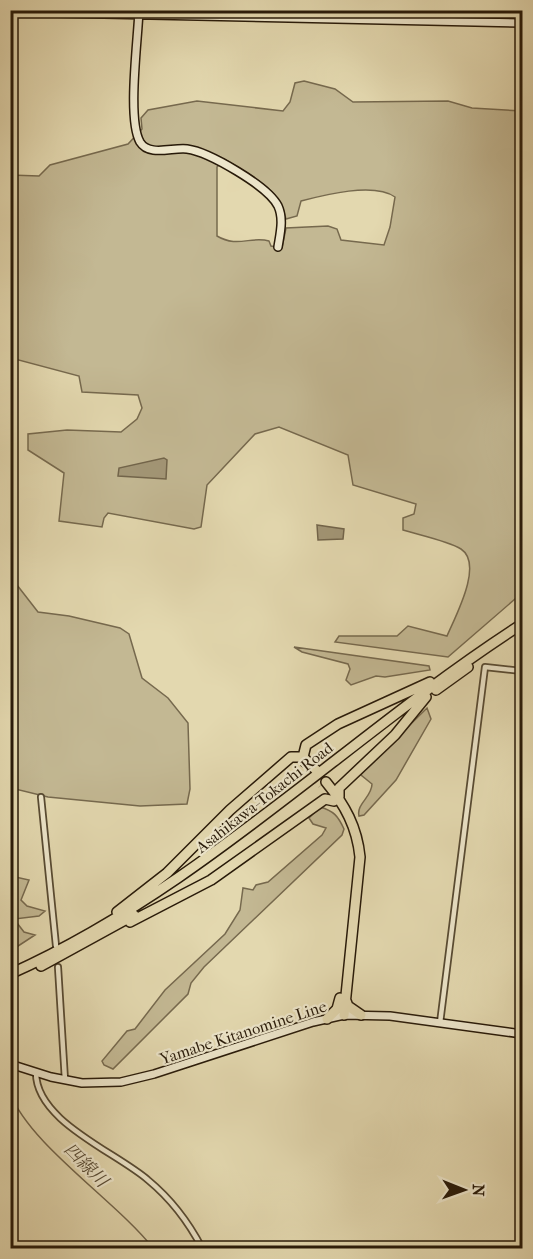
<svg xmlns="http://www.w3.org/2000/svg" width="533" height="1259" viewBox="0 0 533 1259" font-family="'IM FELL French Canon','Noto Serif JP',serif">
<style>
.green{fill:#c3b893;stroke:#76694e;stroke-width:1.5;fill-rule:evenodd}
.water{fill:#a39777;stroke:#72654b;stroke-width:1.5}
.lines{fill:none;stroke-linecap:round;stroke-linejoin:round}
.stream{stroke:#72654b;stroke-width:1.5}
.highway-tunnel{stroke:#beb28e;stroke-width:9;stroke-dasharray:9 4.5;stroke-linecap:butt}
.street-casing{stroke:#574a32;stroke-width:8}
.secondary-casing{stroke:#281a09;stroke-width:10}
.highway-casing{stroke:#281a09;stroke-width:12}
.street{stroke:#ede6cb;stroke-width:4.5}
.secondary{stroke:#ede6cb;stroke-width:7}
.highway{stroke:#e3d8af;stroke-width:9}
.labels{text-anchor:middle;stroke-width:4.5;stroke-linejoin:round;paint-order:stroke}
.street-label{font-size:16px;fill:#281a09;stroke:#ede6cb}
.water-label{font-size:18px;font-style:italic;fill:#594c35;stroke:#ede6cb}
</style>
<rect width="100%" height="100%" fill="#e3d8af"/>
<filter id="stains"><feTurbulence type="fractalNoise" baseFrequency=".00333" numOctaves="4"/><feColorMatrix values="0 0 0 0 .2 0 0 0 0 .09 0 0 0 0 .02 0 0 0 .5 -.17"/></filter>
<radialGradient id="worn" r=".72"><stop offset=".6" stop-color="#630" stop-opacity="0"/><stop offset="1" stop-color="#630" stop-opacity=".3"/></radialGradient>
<path class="green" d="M304 81 335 89 353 102 448 101 472 108 522 111V593L448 657 335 642 339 636H397L408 626 447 636C455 617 484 564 461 549 448 541 419 535 403 530V518L414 514 416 504 353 485 348 455 279 427 255 434 207 485 201 527 194 529 108 513 104 518 102 527 59 521 64 473 28 450V434L67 430 121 432 137 419 142 408 138 395 82 392 79 376 11 358 10 175 39 176 50 165 128 144 142 129 141 118 148 110 197 101 283 111 290 102 295 83ZM224 159C250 175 280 188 286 219L297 216 301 201C324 195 374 182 395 197L390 227 384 245 341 240 337 229 328 226 286 228 282 248 271 246 269 241C251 236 237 248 217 236V167Z
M10 576 38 612 69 616 120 628 129 634 142 678 168 698 188 723 190 789 187 804 140 806 48 797 11 788Z
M294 647 429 666 430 670 385 677 376 676 351 685 346 680 350 669 348 664 302 652Z
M427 708 431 719 396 780 364 815 359 816C356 804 372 797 372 784L361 775 363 771Z
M320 807C334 811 338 816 344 829L342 835 204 967 191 983 188 994 113 1069 104 1065 102 1061 127 1031 135 1029 165 990 225 934 240 910 243 888 253 890 256 885 268 882 322 835 326 828 313 824 309 818Z
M11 876 29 880 21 900 27 906 45 911 39 916 14 919 24 932 35 935 15 948V964L11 968Z"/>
<path class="water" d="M164 458 167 460 166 479 118 476 119 468Z
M317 525 344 529 343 539 318 540Z"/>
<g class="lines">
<path class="stream" d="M10 1093C30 1145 116 1201 153 1248"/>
<path class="highway-tunnel" d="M313 774 322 785"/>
<defs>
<path id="street" d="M41 797 56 946
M58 967 65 1080
M440 1023 485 667 522 671
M36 1072C35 1121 116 1152 148 1180 171 1199 189 1223 202 1248"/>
<path id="secondary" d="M139 10C138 40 127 119 140 142 149 157 173 147 187 149 209 152 268 186 278 206 284 219 280 234 278 247
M10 12 522 23
M10 1064 51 1077 82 1083 121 1082 154 1074 313 1022 344 1015 390 1016 522 1034"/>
<path id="highway" d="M436 690 468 667
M305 762 303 757 306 745 338 724 430 682
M326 782C345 805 357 827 360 857L344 1015
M339 797V788L395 735 426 697
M117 912 167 873 230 810 291 757H303L316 770
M130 922 211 880 325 799 334 801
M41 966 134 915
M10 974C202 888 348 736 522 624
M345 998 348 1006 361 1015
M327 1019 337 1009 340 998"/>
</defs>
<use href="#street" class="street-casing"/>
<use href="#secondary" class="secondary-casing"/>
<use href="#highway" class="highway-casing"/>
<use href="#street" class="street"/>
<use href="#secondary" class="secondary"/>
<use href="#highway" class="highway"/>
</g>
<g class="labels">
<g class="street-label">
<text transform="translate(264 797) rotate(-38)" y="6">Asahikawa-Tokachi Road</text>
<text transform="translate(243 1032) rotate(-18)" y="6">Yamabe Kitanomine Line</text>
</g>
<g class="water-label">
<text transform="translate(86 1165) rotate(45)" y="6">四線川</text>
</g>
</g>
<rect width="533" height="1259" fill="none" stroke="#e3d8af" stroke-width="36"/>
<rect x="12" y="12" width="509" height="1235" fill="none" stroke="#281a09" stroke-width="3"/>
<rect x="18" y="18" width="497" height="1223" fill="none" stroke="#281a09" stroke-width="1.5"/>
<g transform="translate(464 1190) rotate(91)" stroke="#ede6cb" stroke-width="4.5" paint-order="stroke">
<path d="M0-4.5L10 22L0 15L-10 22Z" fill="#281a09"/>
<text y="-9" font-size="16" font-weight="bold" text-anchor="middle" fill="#281a09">N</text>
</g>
<rect width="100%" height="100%" filter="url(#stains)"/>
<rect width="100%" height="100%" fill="url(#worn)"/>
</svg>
